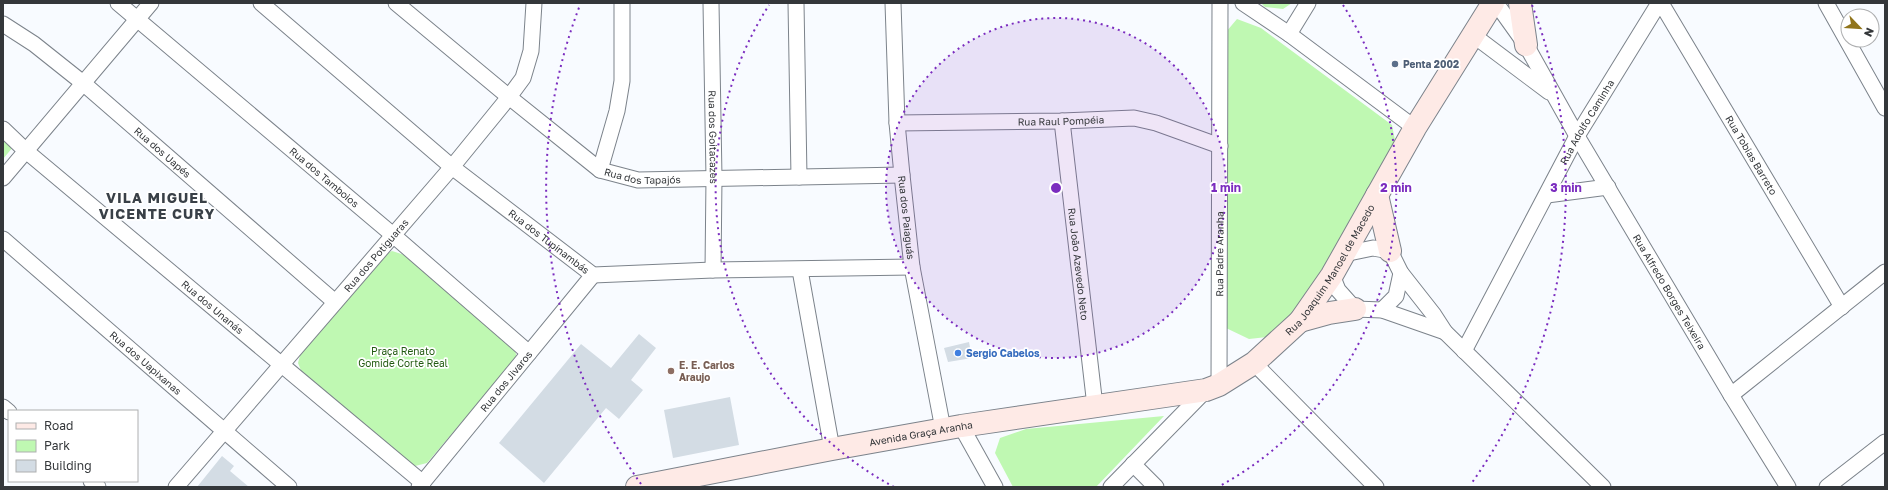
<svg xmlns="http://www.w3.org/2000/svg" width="1888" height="490" viewBox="0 0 1888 490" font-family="'Golos Text',sans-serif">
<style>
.green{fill:#bff8b2}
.building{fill:#d3dce4}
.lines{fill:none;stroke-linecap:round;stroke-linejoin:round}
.street-casing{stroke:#7c838b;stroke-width:17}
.secondary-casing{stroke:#7c838b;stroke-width:24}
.street{stroke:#fff;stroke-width:15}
.secondary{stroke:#feeae6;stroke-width:22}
.ring{fill:none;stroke:#7b2cbf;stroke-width:2;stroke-dasharray:2 4}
.service-dot{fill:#5c6f8a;stroke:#fff;stroke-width:1.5}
.shop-dot{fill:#3f7fe0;stroke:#fff;stroke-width:1.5}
.education-dot{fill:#8d6e63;stroke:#fff;stroke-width:1.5}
.labels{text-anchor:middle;stroke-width:3.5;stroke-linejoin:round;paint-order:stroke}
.service-label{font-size:10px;font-weight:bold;fill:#4e5e75;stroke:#fff;text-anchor:start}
.street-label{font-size:10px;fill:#34373a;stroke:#fff}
.park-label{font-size:10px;fill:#235b12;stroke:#fff}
.shop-label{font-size:10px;font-weight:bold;fill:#366cbe;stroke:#fff;text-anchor:start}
.education-label{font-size:10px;font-weight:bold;fill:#785e54;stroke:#fff;text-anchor:start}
.district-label{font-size:14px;font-weight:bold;letter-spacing:1px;fill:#394047;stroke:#fff}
.centre{fill:#7b2cbf;stroke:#fff;stroke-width:2}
.ring-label{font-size:12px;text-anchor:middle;font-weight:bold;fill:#7b2cbf;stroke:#fff;stroke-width:3.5;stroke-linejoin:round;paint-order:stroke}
</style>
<rect width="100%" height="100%" fill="#f8fbff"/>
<path class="green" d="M1261 3H1292L1283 9 1265 7Z
M1237 19 1261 28 1392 125 1395 140 1386 161 1304 303 1267 337 1249 339 1226 328V32Z
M3 138 13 147 3 159Z
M392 251 411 257 514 348 517 357 427 463 415 466 401 462 304 378 298 363 302 348 380 257Z
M1164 416 1096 487H1013L995 453 1000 438 1026 429Z"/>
<path class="building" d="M639 334 656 348 631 380 643 390 619 419 606 408 544 483 499 443 581 344 611 368Z
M969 342 972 358 948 362 944 348Z
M730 397 739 445 673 458 664 410Z
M222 456 234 466 230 471 249 487H197Z"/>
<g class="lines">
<defs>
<g id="street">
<path id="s1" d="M118 3 393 235 529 353"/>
<path id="s2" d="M261 3 452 167 593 275 713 270 912 267"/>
<path id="s3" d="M396 3 509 97 600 170 638 180 902 175"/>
<path id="s4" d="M711 3 714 178 713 270"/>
<path d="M796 3 799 177"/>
<path id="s5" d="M893 3 897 123 902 175 912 267 943 429"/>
<path d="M1243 3 1289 34 1415 128"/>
<path id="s6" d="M1496 3 1526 45 1577 136 1731 395 1788 487"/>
<path id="s7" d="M1661 3 1842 307"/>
<path d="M1826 3 1885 108"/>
<path id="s8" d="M3 24 34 44 83 83 335 302"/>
<path d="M1289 34 1308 3"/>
<path d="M1473 35 1549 92"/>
<path id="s9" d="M1062 121 1095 406"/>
<path id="s10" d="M897 123 1062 121 1134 118 1156 123 1220 146"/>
<path id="s11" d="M3 129 26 151 423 483"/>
<path d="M600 170 617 111 622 81V3"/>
<path d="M3 178 151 3"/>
<path d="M1547 195 1608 187"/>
<path id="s12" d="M3 239 289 487"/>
<path d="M1344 254 1373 248 1390 251 1401 273 1434 315 1445 332 1603 487"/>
<path d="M800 270 832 449"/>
<path d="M1332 275 1338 290 1355 309 1382 310 1445 332"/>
<path d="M1382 310 1396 296 1401 273"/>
<path id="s13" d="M1464 351 1577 136 1659 3"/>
<path d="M1254 363 1376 487"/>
<path id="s14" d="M1219 385 1220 3"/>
<path d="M1731 395 1885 272"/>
<path d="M3 407 9 412"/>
<path d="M961 426 995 487"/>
<path d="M1133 464 1156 487"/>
<path d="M91 481 98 487"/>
<path id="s15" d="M176 487 452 167 509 97 523 78 531 51 534 3"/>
<path id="s16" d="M419 487 593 275"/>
<path d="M1111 487 1206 390"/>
<path d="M1827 487 1885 442"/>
</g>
<g id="secondary">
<path d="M1520 3 1526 45"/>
<path d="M1377 195 1390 251"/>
<path d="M1300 321 1329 313 1355 309"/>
<path id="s17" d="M637 487 832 449 961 426 1206 390 1219 385 1254 363 1300 321 1332 275 1415 128 1493 3"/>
</g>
</defs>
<use href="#street" class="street-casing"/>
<use href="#secondary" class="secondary-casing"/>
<use href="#street" class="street"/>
<use href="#secondary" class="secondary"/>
</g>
<circle cx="1056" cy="188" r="170" fill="#7b2cbf" fill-opacity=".12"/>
<g class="ring">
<circle cx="1056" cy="188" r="170"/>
<path d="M894 487A340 340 0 0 1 769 5M1343 5A340 340 0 0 1 1218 487"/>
<path d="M641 484A510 510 0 0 1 580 5M1532 5A510 510 0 0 1 1471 484"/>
</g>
<circle class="service-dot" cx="1395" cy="64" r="4"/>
<circle class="shop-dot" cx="958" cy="353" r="4"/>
<circle class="education-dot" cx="671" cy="371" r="4"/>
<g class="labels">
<g class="service-label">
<text x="1403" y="68">Penta 2002</text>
</g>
<g class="street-label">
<text dy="4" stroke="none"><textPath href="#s10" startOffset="164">Rua Raul Pompéia</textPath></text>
<text dy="4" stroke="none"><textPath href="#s13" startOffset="260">Rua Adolfo Caminha</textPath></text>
<text dy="4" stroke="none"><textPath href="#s4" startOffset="134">Rua dos Goitacazes</textPath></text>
<text dy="4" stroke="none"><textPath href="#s8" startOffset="205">Rua dos Uapés</textPath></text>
<text dy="4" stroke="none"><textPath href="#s7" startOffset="177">Rua Tobias Barreto</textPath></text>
<text dy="4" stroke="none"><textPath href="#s3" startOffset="307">Rua dos Tapajós</textPath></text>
<text dy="4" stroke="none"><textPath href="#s1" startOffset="270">Rua dos Tamboios</textPath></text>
<text dy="4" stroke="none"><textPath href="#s5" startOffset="215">Rua dos Paiaguás</textPath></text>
<text dy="4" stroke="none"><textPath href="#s2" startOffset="374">Rua dos Tupinambás</textPath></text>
<text dy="4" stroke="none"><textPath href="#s14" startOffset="131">Rua Padre Aranha</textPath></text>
<text dy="4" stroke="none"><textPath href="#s15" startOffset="306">Rua dos Potiguaras</textPath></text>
<text dy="4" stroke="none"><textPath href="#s9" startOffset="144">Rua João Azevedo Neto</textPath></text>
<text dy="4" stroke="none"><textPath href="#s17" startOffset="754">Rua Joaquim Manoel de Macedo</textPath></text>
<text dy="4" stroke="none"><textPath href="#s6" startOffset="337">Rua Alfredo Borges Teixeira</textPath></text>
<text dy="4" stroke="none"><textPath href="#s11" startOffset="275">Rua dos Unanás</textPath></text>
<text dy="4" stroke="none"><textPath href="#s12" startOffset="189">Rua dos Uapixanas</textPath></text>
<text dy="4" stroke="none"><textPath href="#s16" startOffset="137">Rua dos Jivaros</textPath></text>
<text dy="4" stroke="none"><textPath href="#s17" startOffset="289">Avenida Graça Aranha</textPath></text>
</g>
<g class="park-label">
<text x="403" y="355">Praça Renato<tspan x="403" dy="12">Gomide Corte Real</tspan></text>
</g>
<g class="shop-label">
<text x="966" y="357">Sergio Cabelos</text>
</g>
<g class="education-label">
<text x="679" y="369">E. E. Carlos<tspan x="679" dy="12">Araujo</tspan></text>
</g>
<g class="district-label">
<text x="157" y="203">VILA MIGUEL<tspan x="157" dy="16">VICENTE CURY</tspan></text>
</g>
</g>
<circle cx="1056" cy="188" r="6" class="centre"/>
<g class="ring-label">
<text x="1226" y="192">1 min</text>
<text x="1396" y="192">2 min</text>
<text x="1566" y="192">3 min</text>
</g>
<rect width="1888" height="490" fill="none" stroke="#34373a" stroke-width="8"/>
<rect x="8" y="410" width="130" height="72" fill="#ffffff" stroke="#aeafb0"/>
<rect x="16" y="423" width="20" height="6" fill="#feeae6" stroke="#aeafb0"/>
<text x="44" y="430" font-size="12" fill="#34373a">Road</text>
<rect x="16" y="440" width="20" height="12" fill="#bff8b2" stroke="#aeafb0"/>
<text x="44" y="450" font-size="12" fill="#34373a">Park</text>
<rect x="16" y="460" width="20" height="12" fill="#d3dce4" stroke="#aeafb0"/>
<text x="44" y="470" font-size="12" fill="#34373a">Building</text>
<g transform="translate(1860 28) rotate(115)"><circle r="19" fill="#ffffff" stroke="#aeafb0"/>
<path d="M0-3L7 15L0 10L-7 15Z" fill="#91751b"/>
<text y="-6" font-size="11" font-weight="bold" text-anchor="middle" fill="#34373a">N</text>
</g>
</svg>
